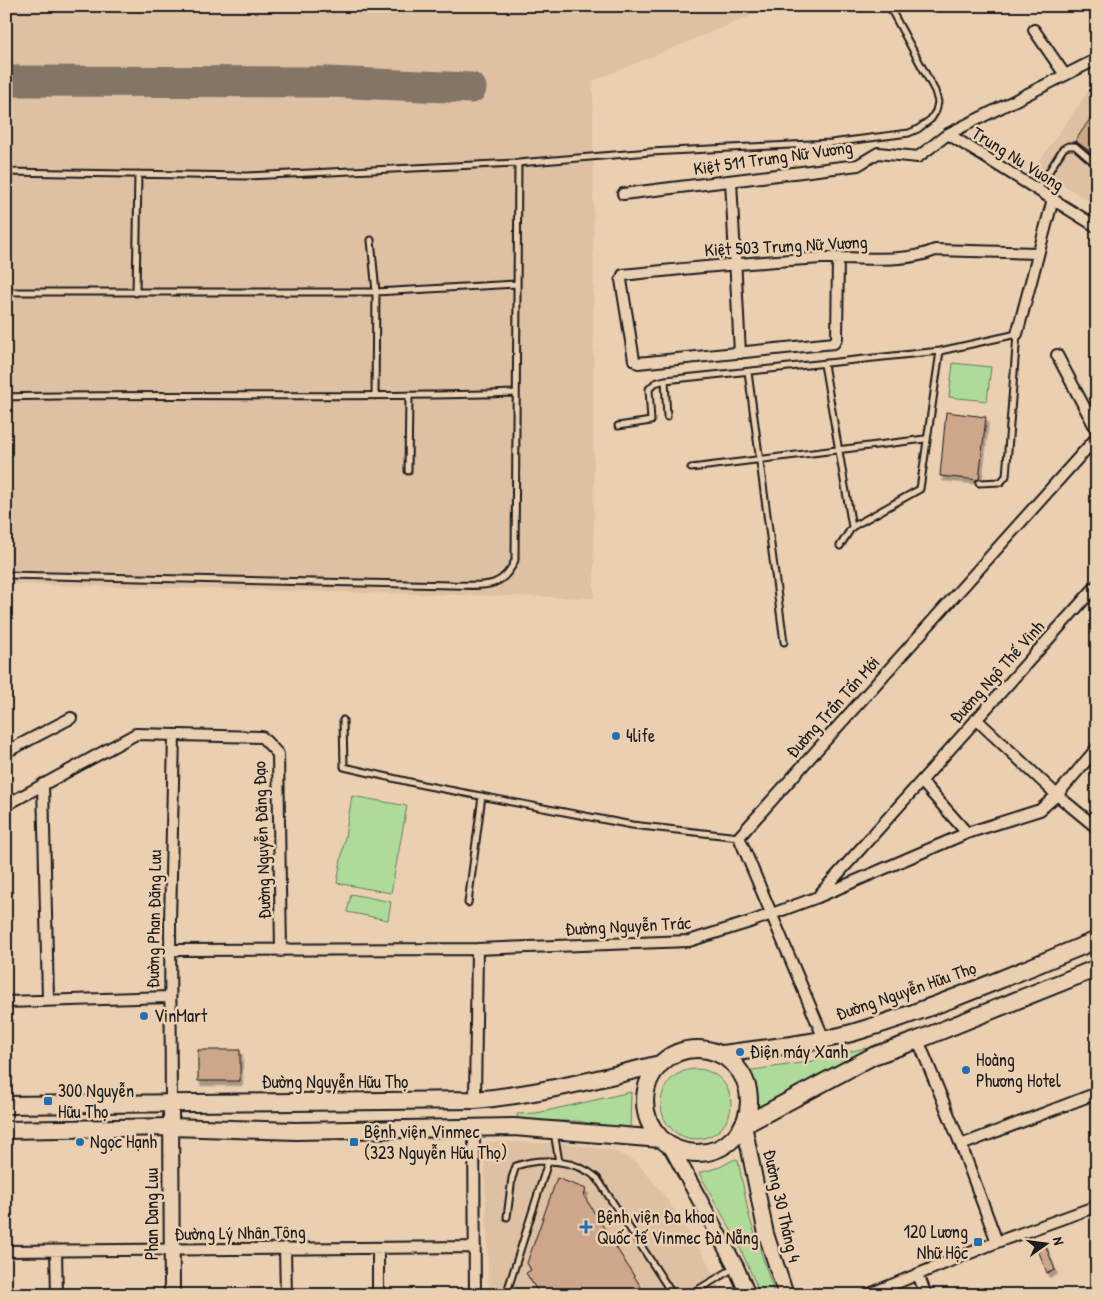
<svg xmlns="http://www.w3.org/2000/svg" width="1103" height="1301" viewBox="0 0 1103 1301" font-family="'Patrick Hand',sans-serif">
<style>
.built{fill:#dec0a2}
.green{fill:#aedb9a;stroke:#657c5b}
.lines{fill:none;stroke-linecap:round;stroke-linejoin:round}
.taxiway{stroke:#837666;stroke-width:31}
.building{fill:#cea689;stroke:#1c1c1c;filter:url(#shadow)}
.lane-casing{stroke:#1c1c1c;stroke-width:9}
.street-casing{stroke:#1c1c1c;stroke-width:14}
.secondary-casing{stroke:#1c1c1c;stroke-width:18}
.primary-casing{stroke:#1c1c1c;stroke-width:20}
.lane{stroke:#eacfb1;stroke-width:5}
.street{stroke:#eacfb1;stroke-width:10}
.secondary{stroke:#eacfb1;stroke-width:14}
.primary{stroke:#eacfb1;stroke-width:16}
.poi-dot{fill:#1f6fb2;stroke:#eacfb1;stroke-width:2}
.labels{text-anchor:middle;stroke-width:5;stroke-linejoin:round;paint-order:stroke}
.street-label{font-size:18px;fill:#1c1c1c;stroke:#eacfb1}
.poi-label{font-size:18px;fill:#1c1c1c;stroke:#eacfb1;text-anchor:start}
</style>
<defs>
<filter id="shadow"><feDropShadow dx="2.5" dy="4.5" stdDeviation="0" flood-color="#0004"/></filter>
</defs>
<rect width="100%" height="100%" fill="#eacfb1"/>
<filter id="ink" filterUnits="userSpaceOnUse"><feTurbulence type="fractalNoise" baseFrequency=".02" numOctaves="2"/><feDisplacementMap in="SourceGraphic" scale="10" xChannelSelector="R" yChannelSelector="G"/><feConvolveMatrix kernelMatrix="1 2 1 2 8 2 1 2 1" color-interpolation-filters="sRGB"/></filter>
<g filter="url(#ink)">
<path class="built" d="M6 6H774L593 81 594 598 6 584Z
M1097 68V206L1035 167 1094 83 1089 71Z
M484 1142 563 1143 612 1150 638 1163 666 1198 704 1256 723 1295H489Z"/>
<path class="green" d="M953 363 991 367 987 401 949 397Z
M352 796 407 806 391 893 337 883Z
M351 894 391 902 388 920 347 912Z
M865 1048 867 1053 760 1112 755 1088 746 1071 808 1062Z
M661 1104a35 35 0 1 1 70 0a35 35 0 1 1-70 0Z
M631 1092 630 1131 578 1121H518L517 1114 537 1113Z
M735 1159 738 1160 749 1216 775 1295H762L760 1293 737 1241 699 1173 720 1167Z"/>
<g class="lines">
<path class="taxiway" d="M6 81 327 82 471 88"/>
</g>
<path class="building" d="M1097 109V156L1075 141Z
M946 412 986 417 979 480 940 476Z
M198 1050H240V1081H198Z
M557 1178 586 1189 584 1196 646 1295H540L526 1273 531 1270 527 1263Z
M1045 1244 1055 1270 1047 1273 1037 1247Z"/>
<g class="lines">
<defs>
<path id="lane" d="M6 172 247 176 518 163 650 152 831 143 909 133 918 129 931 119 936 111 938 102 935 91 889 6
M1038 189 1063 149 1068 146H1075L1097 165
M371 240 376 292 516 284
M6 292H376L375 396
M136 293 138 174
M824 364 852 527 840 546
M748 372 784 642
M665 380 667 417
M6 397C176 393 346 399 516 393
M618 426 651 421 649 389 655 383 665 380 940 351 1017 334 1006 476 1001 482 979 483
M691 468 925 439
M408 471 409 397
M852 527 920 489 940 351
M6 575 452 585C481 585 502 591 515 560L518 163
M343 720 344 767 423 785 632 825 739 837
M468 903 482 796
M554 1132 559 1162
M507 1217 512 1178 516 1166C541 1157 577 1160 597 1178L673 1295
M506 1295 548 1162
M689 1295 734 1268"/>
<path id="street" d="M1034 30 1065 75
M948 134 1097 227
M731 181 740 353
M623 194 858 165 878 153 918 157 948 134 1097 59
M838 258 837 338 834 343 638 363 634 360 621 280 623 275C690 268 755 262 822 258 856 257 904 264 935 250L1037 253
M1017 334 1053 199
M1057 355 1097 431
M976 719 1057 795 1097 828
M6 752 71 718
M922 782 967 833
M43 784 48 999
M6 805 136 734 262 737 278 754 281 951
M820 894 1097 585
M170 950 477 949 689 941 750 922 818 897 967 833 1040 810 1057 795 1097 748
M6 1002 169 997
M824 1039 739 837 1097 437
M918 1040 961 1145 997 1242
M475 1100 477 949
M171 1104 170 923 174 735
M474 1127 475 1295
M961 1145 1097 1093
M285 1248 286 1295
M378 1248V1295
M6 1251 475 1247
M56 1251 57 1295
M918 1274 926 1295
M867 1295 997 1242 1097 1206"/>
<path id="secondary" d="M171 1104 172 1295
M744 1125 766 1234 786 1295
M671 1147 736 1267 748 1295"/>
<path id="primary" d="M645 1101a52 52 0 1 1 104 0a52 52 0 1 1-104 0Z
M722 1054C769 1047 819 1044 865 1029 944 1005 1020 971 1097 940
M6 1105 475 1100C538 1094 599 1079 660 1064
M744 1125 873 1056 918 1040 1097 968
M6 1130 171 1127 296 1131 514 1127 661 1139"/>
</defs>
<use href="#lane" class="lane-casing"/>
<use href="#street" class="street-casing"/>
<use href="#secondary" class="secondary-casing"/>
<use href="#primary" class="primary-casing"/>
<use href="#lane" class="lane"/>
<use href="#street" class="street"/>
<use href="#secondary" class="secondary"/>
<use href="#primary" class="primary"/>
</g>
</g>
<g class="poi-dot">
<circle cx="616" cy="736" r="5"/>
<circle cx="144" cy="1016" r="5"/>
<circle cx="740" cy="1052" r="5"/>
<circle cx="966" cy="1070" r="5"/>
<rect x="43" y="1096" width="10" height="10" rx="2.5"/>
<circle cx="80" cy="1142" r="5"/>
<rect x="349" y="1137" width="10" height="10" rx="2.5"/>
<path d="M583.5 1219.5h5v5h5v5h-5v5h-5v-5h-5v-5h5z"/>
<rect x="973" y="1237" width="10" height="10" rx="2.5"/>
</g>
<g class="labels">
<g class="street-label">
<text transform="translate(773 158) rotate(-8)" y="6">Kiệt 511 Trưng Nữ Vương</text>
<text transform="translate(1018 159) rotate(32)" y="6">Trung Nu Vuong</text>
<text transform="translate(786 246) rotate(-3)" y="6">Kiệt 503 Trưng Nữ Vương</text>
<text transform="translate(997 672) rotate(-48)" y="6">Đường Ngô Thế Vinh</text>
<text transform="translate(833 707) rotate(-48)" y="6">Đường Trần Tấn Mới</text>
<text transform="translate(262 840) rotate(-92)" y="6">Đường Nguyễn Đăng Đạo</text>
<text transform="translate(154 919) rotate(-89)" y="6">Đường Phan Đăng Lưu</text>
<text transform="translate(628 926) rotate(-3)" y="6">Đường Nguyễn Trác</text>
<text transform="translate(906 991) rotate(-19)" y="6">Đường Nguyễn Hữu Thọ</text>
<text x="335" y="1088">Đường Nguyễn Hữu Thọ</text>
<text transform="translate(782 1206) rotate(77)" y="6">Đường 30 Tháng 4</text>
<text transform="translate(152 1214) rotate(-90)" y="6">Phan Dang Luu</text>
<text transform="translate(240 1233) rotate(-1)" y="6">Đường Lý Nhân Tông</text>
</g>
<g class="poi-label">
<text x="626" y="742">4life</text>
<text x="154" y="1022">VinMart</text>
<text x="750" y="1058">Điện máy Xanh</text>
<text x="976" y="1066">Hoàng<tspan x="976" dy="21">Phương Hotel</tspan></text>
<text x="58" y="1097">300 Nguyễn<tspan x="58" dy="21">Hữu Thọ</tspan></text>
<text x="364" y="1138">Bệnh viện Vinmec<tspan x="364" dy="21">(323 Nguyễn Hữu Thọ)</tspan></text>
<text x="90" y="1148">Ngọc Hạnh</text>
<text x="597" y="1223">Bệnh viện Đa khoa<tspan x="597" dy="21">Quốc tế Vinmec Đà Nẵng</tspan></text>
<text x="968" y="1238" text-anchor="end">120 Lương<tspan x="968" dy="21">Nhữ Hộc</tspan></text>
</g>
</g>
<rect width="1103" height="1301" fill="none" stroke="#eacfb1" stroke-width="25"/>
<rect x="12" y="12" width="1078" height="1276" fill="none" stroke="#1c1c1c" stroke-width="2" filter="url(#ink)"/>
<g transform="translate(1046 1244) rotate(76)" stroke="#eacfb1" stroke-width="4" paint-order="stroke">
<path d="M0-4L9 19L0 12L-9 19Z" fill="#1c1c1c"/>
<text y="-8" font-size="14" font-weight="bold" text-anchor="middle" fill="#1c1c1c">N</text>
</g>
</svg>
